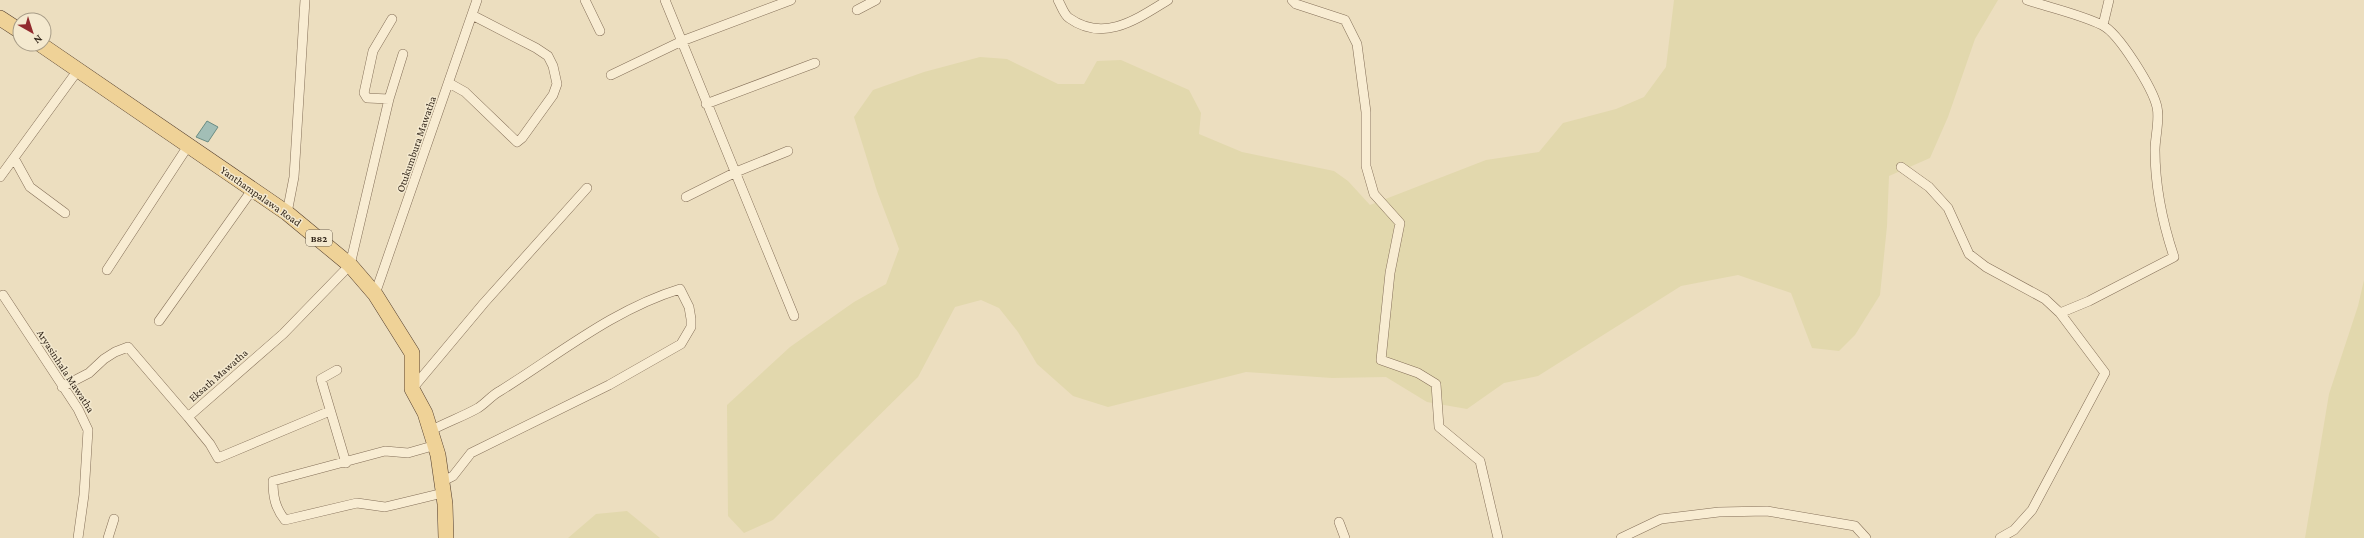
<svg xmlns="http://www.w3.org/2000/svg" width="2364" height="538" viewBox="0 0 2364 538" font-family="'Crimson Pro',serif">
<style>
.farmland{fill:#e2d8ad}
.water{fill:#a2beb6;stroke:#6a8c83}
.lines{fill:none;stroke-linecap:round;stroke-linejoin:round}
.minor-casing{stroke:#846f58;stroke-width:10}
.primary-casing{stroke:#523d2d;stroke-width:16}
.minor{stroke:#f8ecd2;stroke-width:9}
.primary{stroke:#efd297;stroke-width:15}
.labels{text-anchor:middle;stroke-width:3;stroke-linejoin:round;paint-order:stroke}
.shield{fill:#f4e9cf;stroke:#6e6252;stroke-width:1}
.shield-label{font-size:10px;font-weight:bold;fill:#34281c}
.street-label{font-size:11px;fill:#34281c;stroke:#f4e9cf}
</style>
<rect width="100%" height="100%" fill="#ecdebf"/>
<path class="farmland" d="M1674 0H1998L1975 39 1948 117 1930 158 1889 176 1887 226 1880 295 1855 335 1839 351 1812 348 1791 293 1738 275 1681 286 1538 376 1504 383 1467 409 1427 402 1386 377 1332 378 1246 372 1108 407 1073 396 1037 364 1018 332 999 308 981 300 955 307 918 377 773 520 744 533 728 516 727 405 790 347 854 302 886 284 899 249 877 191 854 117 873 90 924 72 980 57 1007 59 1058 84H1084L1097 61 1121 60 1189 90 1201 113 1199 134 1242 152 1334 171 1348 181 1370 205 1486 160 1539 152 1563 123 1616 109 1644 97 1666 67Z
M2364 280V538H2305L2329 394 2358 306Z
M627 511 660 538H568L596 514Z"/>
<path class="water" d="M207 121 218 127 208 142 196 137Z"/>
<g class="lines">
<defs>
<path id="minor" d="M585 0 600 31
M665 0 794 316
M1058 0C1061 5 1064 15 1069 18 1104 43 1137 19 1168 0
M1292 0 1296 4 1345 20 1357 44 1366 112V166L1374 194 1400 223 1390 273 1381 360 1418 373 1436 384 1439 427 1480 461 1498 538
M2027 0C2051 8 2079 14 2102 25 2119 33 2153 89 2157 107 2160 120 2155 137 2155 150 2155 188 2162 221 2174 257L2089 301 2060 313
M857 10 876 0
M2103 25 2109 0
M611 75 682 41 791 0
M449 83 465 92 517 142 522 138 553 95 557 84 553 66 548 56 536 48 472 15
M389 99 367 98 364 93 373 51 392 19
M706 104 815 63
M14 158 30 187 65 213
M1901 167 1929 187 1948 208 1969 254 1986 267 2045 299 2060 313 2105 373 2032 510 2014 530 2000 538
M0 177 78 70
M686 197 736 172 788 151
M287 213 294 177 305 0
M107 270 188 146
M375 294 477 0
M3 295 78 409 88 430 84 495 78 538
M159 321 252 190
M337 370 321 379 346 463
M62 387 89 373 104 359 115 352 128 347 188 417 283 334 350 265 389 99 403 54
M412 389 484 303 587 188
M188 417 210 444 218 458 330 411
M432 430C447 422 464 416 478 408 486 403 492 395 500 391 558 355 614 309 680 289L689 307 691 319V327L681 344 609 385 471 453 453 476 441 482
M436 445 408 453 385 451 273 481C273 496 275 508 285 520L357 503 385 507 443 493
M1339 522 1345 538
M108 538 114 519
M1621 538 1661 519 1719 512 1767 511 1855 526 1866 538"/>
<path id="primary" d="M0 18 20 31
M40 44 287 213 350 265 375 294 412 353V389L425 413 438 455 445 504 446 538"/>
</defs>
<use href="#minor" class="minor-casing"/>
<use href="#primary" class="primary-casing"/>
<use href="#minor" class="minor"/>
<use href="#primary" class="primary"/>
</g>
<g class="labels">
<rect class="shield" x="306" y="230" width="26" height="16" rx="3"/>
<g class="shield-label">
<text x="319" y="242">B82</text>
</g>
<g class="street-label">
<text transform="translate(416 144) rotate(-71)" y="4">Otukumbura Mawatha</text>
<text transform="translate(261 196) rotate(35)" y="4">Yanthampalawa Road</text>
<text transform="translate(66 371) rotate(57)" y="4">Aryasinhala Mawatha</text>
<text transform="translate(218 375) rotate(-41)" y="4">Eksath Mawatha</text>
</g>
</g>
<g transform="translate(32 32) rotate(141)"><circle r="19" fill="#f4e9cf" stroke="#a79c87"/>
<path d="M0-3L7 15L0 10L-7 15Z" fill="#922a2d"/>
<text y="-6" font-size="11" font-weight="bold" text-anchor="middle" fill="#34281c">N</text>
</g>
</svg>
